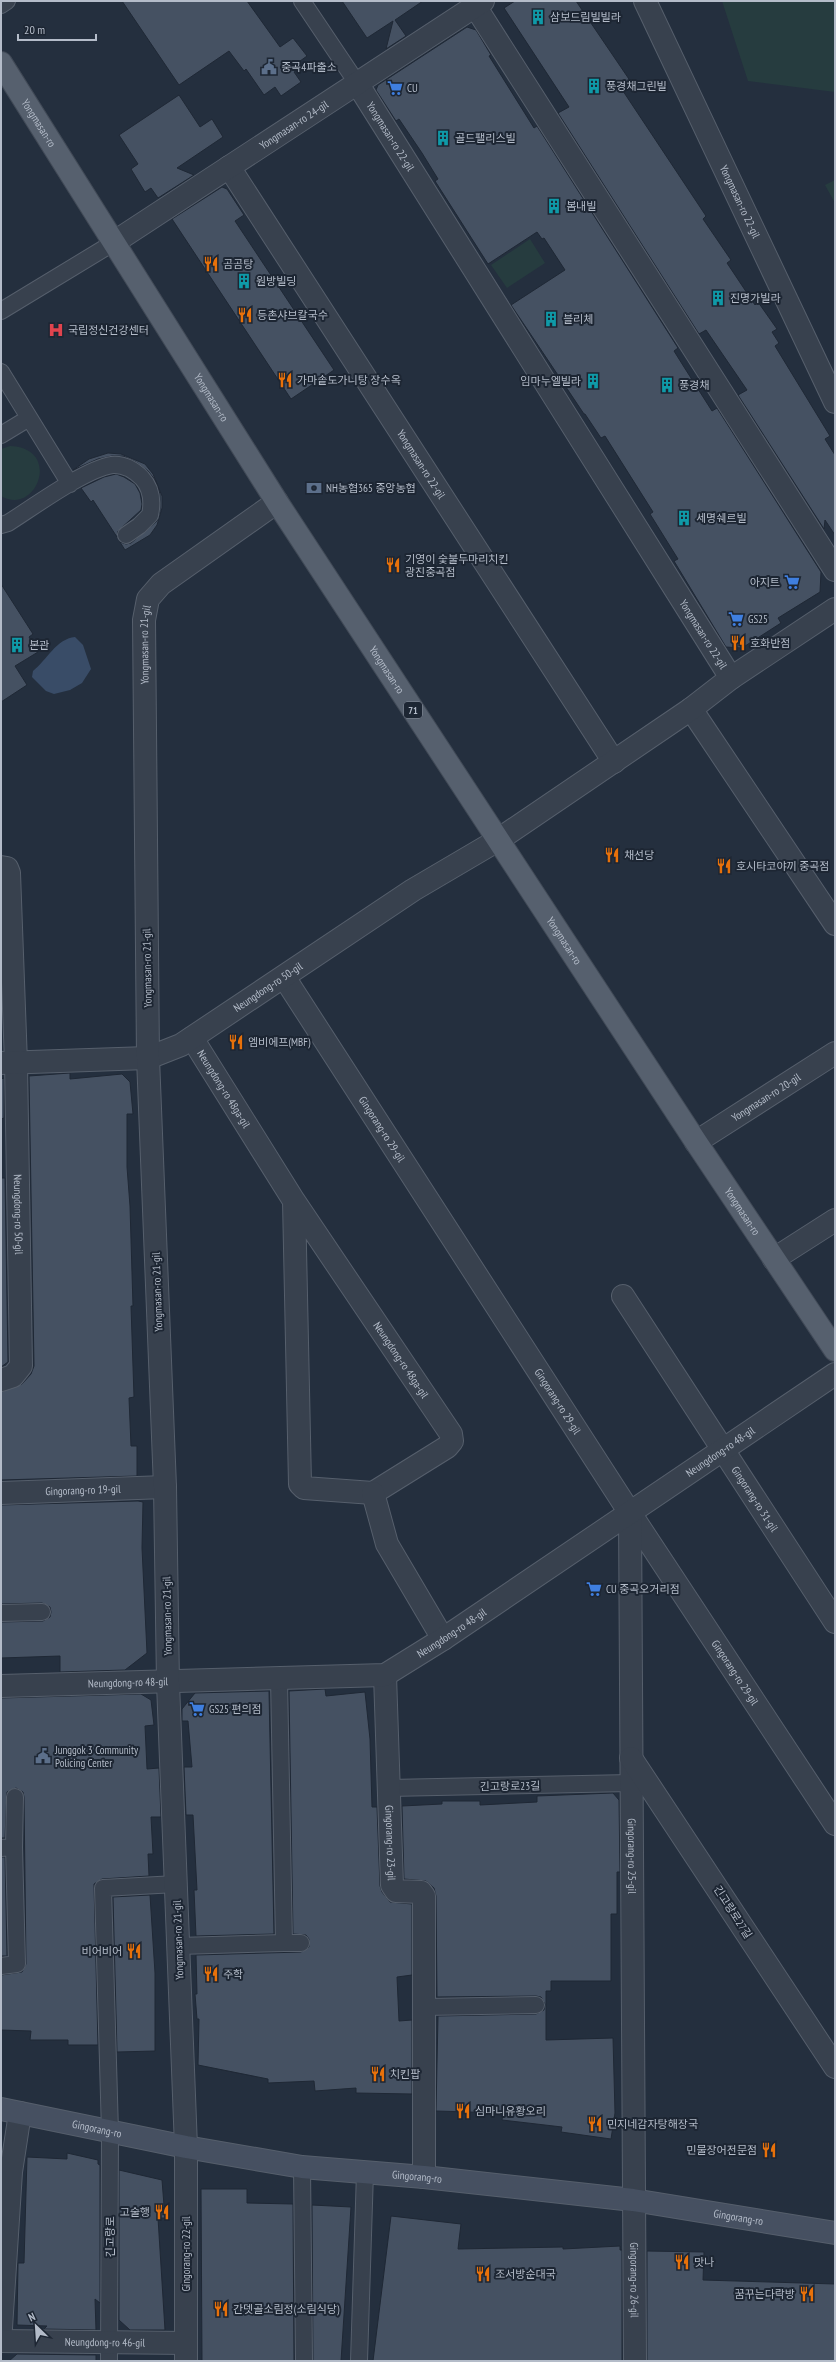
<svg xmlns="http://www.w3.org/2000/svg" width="836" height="2362" viewBox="0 0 836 2362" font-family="'PT Sans Narrow','Noto Sans KR',sans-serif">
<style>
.green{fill:#263c3f}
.water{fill:#394c67}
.building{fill:#455162;stroke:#1f2835}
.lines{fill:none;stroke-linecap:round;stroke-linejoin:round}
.service-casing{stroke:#565f6c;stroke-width:18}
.minor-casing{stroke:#565f6c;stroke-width:24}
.secondary-casing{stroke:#565f6c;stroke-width:24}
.primary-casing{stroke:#414a57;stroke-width:24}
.service{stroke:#38414e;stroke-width:16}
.minor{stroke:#38414e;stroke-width:22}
.secondary{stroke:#465061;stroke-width:22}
.primary{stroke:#56606e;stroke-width:22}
.labels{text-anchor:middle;stroke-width:4;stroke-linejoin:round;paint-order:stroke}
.shield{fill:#1d2633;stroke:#878f9c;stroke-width:1}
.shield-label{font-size:10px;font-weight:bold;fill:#b4bcc9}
.poi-label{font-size:11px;fill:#b4bcc9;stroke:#1d2633;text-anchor:start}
.street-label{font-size:11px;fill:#b4bcc9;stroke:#1d2633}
</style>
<rect width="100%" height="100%" fill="#242f3e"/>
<path class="green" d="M722 1H835V92L748 81Z
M835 180V203L825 185Z
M530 239 545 263 507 288 491 265Z
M10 446C63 448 36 517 1 496V449Z"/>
<path class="water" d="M75 637 83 645 91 669 82 683 70 690 54 694 46 691 32 677 33 671C47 660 56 639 75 637Z"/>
<path class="building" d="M122 1H247L280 47 293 38 307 56 296 64 299 69 294 72 301 82 281 96 275 87 264 95 246 69 244 71 229 51 179 85Z
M342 1H423L395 20 406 36 386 49 393 21 367 38Z
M515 1H576L633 85 623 91 706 216 703 219 731 260 727 263 755 305 758 302 777 329 772 332 779 343 775 346 830 436 825 439 835 455V535L825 520 824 529 738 395 747 390 706 330 699 334 558 113 569 107 504 8Z
M467 27 476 30 491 55 489 56 534 128 537 126 678 348 674 351 684 367 712 411 717 408 821 572 820 592 778 618 781 623 742 648 726 647 674 561 678 559 650 514 653 512 605 436 601 438 585 414H584L511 305 565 270 544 238 542 239 537 232 488 264 435 181 438 179 422 153 399 119 396 121 376 90 378 85Z
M179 95 200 127 212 119 223 137 177 168 194 175 158 198 151 188 145 192 131 169 138 164 119 135Z
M222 187 227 189 244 215 235 221 334 370 291 399 172 219Z
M108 453 121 454 145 464 153 474 162 496V508L157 525 150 535 125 550 120 542 126 544 131 543 157 521 160 511V494L156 481 148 471 136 462 123 456H112L98 459 73 470 89 459Z
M116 474 124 477 135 484 140 493 142 504 141 510 118 531 117 537 93 500 91 502 81 488 104 477Z
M1 584 33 634 29 637 38 652 15 666 27 685 1 702Z
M70 1073V1079L122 1074 130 1082 133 1114H127V1167L130 1206 133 1306H131L134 1397 129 1398 131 1446H137V1476L1 1480V1392L22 1384 31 1374 34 1366 29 1076Z
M4 1078V1118L1 1119V1079Z
M1 1178H5L8 1362 1 1367Z
M138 1501 143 1502 142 1548 147 1653 125 1670 60 1672V1656L1 1658V1622L43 1621 50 1617 51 1612 50 1607 42 1603 1 1604V1505Z
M325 1689 326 1696 365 1692 370 1739 372 1807H377L380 1886 382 1892 390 1902 412 1904V1975L397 1977 399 2021 412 2020V2094L356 2093V2088L315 2091 314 2081 268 2083V2079L198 2065 199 2019H197L195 1994H197L196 1955 301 1952 309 1947V1939L306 1935 293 1934 289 1691Z
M269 1691 274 1934 196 1936 194 1890H197L193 1815H186L184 1767H192L188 1721H182V1709L195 1693Z
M141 1694 151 1700 154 1725 145 1726 147 1769 159 1768 161 1817H151L153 1854H148L149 1876 102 1879 94 1884 98 2045H68V2040H30L31 2031 1 2030V1975L22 1972 26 1964 24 1797 23 1792 16 1788 7 1792 5 1838H1V1698Z
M613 1793 619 1800 620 1872H617V1914H611V1981H551V1991H546V2040L613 2038 615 2113 611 2139 561 2132 562 2127 502 2120 503 2113 436 2111 438 2016 536 2014 544 2010 545 2004 541 1997 536 1996 437 1997 436 1896 434 1888 426 1881 404 1879 402 1806 442 1804V1801H480V1805L537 1802V1796Z
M1 1857H5L7 1956H1Z
M150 1895 155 1973V2051L117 2052 113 1897Z
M67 2153 98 2160V2164L100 2165V2303L95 2299 96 2330 44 2329 47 2326 17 2325 18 2263H24L27 2157 67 2159Z
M119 2170 162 2180 165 2218H158L165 2330H130L119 2320Z
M201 2189H247V2203L293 2204 294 2361H202Z
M312 2205 351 2207 341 2361H313Z
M391 2216 461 2224 458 2249 563 2247V2249L620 2246V2250H622V2361H373Z
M647 2251 704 2252 703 2280 835 2284V2361H647Z
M17 2354 96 2355V2361H9Z"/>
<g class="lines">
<defs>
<path id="service" d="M302 1 357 83
M1 5 7 1
M1 311 113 243
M1 372 70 484
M1 435 29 418
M1 525 8 523C32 508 85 469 112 465 123 464 134 470 142 478 151 488 153 501 150 515L139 526 126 535
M1 1613 42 1612
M389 1788 631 1783
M14 1847 15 1797
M1 1848 14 1847 17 1964 1 1966
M284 1943H301
M178 1946 284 1943 279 1679
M424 2007 536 2005
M302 2167 304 2361
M109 2361 110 2132 103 1888 176 1884
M359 2361 365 2172"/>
<g id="minor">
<path id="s1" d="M645 1 835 402"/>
<path d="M475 6 835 570"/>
<path id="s2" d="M357 83 731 678"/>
<path id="s3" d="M229 167 614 762"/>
<path id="s4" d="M113 243 483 1"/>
<path d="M691 709 835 924"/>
<path id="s5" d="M1 867 7 868 9 873 16 1063 21 1366 13 1376 1 1380"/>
<path id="s6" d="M284 977 630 1513 835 1824"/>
<path id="s7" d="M192 1038 294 1201 451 1434 452 1441 447 1447 373 1493 304 1488 300 1484 294 1201"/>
<path id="s8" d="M1 1063 148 1058 181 1045 413 890 498 840 691 709 731 678 835 609"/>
<path id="s9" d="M696 1142 835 1053"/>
<path d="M774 1259 835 1220"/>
<path id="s10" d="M623 1296 835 1622"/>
<path id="s11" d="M1 1493 165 1487"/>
<path d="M373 1493 387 1544 443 1639"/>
<path id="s12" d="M630 1513 635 2361"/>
<path id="s13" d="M385 1675 392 1885 396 1891 421 1892 424 1896V2177"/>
<path id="s14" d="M1 1686 385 1675 443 1639 835 1374"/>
<path d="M631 1758 835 2067"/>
<path d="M1 2328 11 2172 20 2113"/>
<path id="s15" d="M1 2341 186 2343"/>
<path id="s16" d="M186 2361V2147L168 1683 165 1487 148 1058 144 620 148 599 161 584 277 502"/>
</g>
<g id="secondary">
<path id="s17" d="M1 2109 186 2147 302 2167 424 2177 633 2200 835 2233"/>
</g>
<g id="primary">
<path id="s18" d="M1 63 277 502 696 1142 835 1350"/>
</g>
</defs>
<use href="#service" class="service-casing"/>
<use href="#minor" class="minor-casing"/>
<use href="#secondary" class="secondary-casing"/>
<use href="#primary" class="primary-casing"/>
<use href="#service" class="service"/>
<use href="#minor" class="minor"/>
<use href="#secondary" class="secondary"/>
<use href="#primary" class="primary"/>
</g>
<defs>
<symbol id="building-bare" viewBox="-9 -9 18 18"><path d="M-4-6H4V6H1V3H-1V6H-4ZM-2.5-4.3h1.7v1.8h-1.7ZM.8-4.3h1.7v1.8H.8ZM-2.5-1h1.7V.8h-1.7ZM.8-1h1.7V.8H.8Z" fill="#0f9aa8" stroke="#1d2633" stroke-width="2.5" paint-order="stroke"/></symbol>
<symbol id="civic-bare" viewBox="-9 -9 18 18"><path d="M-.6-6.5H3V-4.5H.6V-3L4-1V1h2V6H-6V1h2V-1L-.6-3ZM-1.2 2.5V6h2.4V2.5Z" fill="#5c6f8a" stroke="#1d2633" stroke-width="2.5" paint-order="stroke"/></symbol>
<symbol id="supermarket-bare" viewBox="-9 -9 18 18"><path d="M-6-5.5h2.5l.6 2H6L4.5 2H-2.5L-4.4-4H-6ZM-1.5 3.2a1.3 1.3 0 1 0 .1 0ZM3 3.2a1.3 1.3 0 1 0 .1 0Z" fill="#3f7fe0" stroke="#1d2633" stroke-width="2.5" paint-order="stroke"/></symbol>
<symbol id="restaurant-bare" viewBox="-9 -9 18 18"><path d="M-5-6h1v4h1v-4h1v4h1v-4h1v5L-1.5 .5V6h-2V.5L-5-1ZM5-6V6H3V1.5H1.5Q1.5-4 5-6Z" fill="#e8710a" stroke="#1d2633" stroke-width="2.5" paint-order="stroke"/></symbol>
<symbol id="hospital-bare" viewBox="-9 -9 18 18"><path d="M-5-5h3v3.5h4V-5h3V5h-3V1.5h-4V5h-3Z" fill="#e0444e" stroke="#1d2633" stroke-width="2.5" paint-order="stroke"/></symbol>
<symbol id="bank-bare" viewBox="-9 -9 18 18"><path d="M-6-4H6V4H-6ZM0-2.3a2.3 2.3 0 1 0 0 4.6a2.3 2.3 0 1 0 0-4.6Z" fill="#5c6f8a" stroke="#1d2633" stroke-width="2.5" paint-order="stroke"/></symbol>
</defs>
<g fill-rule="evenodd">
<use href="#building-bare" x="527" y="6" width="22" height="22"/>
<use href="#civic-bare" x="258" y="56" width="22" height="22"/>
<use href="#building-bare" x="583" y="75" width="22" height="22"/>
<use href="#supermarket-bare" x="384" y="77" width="22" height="22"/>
<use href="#building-bare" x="432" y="127" width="22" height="22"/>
<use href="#building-bare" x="543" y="195" width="22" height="22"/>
<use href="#restaurant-bare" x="200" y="253" width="22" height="22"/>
<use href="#building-bare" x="233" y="270" width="22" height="22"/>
<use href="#building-bare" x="707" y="287" width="22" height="22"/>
<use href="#restaurant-bare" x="234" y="304" width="22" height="22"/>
<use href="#building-bare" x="540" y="308" width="22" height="22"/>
<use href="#hospital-bare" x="45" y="319" width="22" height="22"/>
<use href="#restaurant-bare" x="274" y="369" width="22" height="22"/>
<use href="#building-bare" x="582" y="370" width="22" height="22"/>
<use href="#building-bare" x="656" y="374" width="22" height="22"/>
<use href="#bank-bare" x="303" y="477" width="22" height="22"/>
<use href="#building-bare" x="673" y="507" width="22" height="22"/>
<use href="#restaurant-bare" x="382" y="554" width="22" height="22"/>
<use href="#supermarket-bare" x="781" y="571" width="22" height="22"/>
<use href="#supermarket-bare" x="725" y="608" width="22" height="22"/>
<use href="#restaurant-bare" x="727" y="632" width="22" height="22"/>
<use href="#building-bare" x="6" y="634" width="22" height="22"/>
<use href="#restaurant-bare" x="601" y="844" width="22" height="22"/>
<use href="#restaurant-bare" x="713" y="855" width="22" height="22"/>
<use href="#restaurant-bare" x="225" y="1031" width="22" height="22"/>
<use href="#supermarket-bare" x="583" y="1578" width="22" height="22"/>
<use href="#supermarket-bare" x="186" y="1698" width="22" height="22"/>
<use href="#civic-bare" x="32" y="1745" width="22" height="22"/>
<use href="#restaurant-bare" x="123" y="1940" width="22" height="22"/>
<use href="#restaurant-bare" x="200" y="1963" width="22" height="22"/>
<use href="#restaurant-bare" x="367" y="2063" width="22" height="22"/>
<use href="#restaurant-bare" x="452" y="2100" width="22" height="22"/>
<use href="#restaurant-bare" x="584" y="2113" width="22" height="22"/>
<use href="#restaurant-bare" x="758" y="2139" width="22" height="22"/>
<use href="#restaurant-bare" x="151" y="2201" width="22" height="22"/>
<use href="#restaurant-bare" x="671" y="2251" width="22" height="22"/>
<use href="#restaurant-bare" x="472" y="2263" width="22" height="22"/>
<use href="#restaurant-bare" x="796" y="2283" width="22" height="22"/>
<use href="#restaurant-bare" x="210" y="2298" width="22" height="22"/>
</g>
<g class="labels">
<rect class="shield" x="404" y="702" width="18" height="16" rx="3"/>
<g class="shield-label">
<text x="413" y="714">71</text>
</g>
<g class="poi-label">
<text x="550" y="21">삼보드림빌빌라</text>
<text x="281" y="71">중곡4파출소</text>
<text x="606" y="90">풍경채그린빌</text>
<text x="407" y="92">CU</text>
<text x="455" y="142">골드팰리스빌</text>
<text x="566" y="210">봄내빌</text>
<text x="223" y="268">곰곰탕</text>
<text x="256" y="285">원방빌딩</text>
<text x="730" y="302">진명가빌라</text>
<text x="257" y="319">등촌샤브칼국수</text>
<text x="563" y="323">블리체</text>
<text x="68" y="334">국립정신건강센터</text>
<text x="297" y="384">가마솥도가니탕 장수옥</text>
<text x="581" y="385" text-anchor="end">임마누엘빌라</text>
<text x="679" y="389">풍경채</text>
<text x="326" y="492">NH농협365 중앙농협</text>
<text x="696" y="522">세명쉐르빌</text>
<text x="405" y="563">기영이 숯불두마리치킨<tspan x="405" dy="13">광진중곡점</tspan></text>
<text x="780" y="586" text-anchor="end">아지트</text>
<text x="748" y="623">GS25</text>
<text x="750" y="647">호화반점</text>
<text x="29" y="649">본관</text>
<text x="624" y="859">채선당</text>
<text x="736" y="870">호시타코야끼 중곡점</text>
<text x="248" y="1046">엠비에프(MBF)</text>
<text x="606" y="1593">CU 중곡오거리점</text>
<text x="209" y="1713">GS25 편의점</text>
<text x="55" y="1754">Junggok 3 Community<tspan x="55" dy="13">Policing Center</tspan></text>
<text x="122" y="1955" text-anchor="end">비어비어</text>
<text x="223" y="1978">주학</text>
<text x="390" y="2078">치킨팝</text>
<text x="475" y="2115">심마니유황오리</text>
<text x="607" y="2128">민지네감자탕해장국</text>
<text x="757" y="2154" text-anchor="end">민물장어전문점</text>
<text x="150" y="2216" text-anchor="end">고술행</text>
<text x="694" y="2266">맛나</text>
<text x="495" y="2278">조서방순대국</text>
<text x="795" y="2298" text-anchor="end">꿈꾸는다락방</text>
<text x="233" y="2313">간뎃골소림정(소림식당)</text>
</g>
<g class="street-label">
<text dy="4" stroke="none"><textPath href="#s18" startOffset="71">Yongmasan-ro</textPath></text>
<text dy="4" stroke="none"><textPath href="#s4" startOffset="216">Yongmasan-ro 24-gil</textPath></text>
<text dy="4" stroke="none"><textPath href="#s2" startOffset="63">Yongmasan-ro 22-gil</textPath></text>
<text dy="4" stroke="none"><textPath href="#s1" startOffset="222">Yongmasan-ro 22-gil</textPath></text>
<text dy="4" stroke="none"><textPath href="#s18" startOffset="395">Yongmasan-ro</textPath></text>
<text dy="4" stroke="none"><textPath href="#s3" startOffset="354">Yongmasan-ro 22-gil</textPath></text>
<text dy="4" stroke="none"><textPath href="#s2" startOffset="651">Yongmasan-ro 22-gil</textPath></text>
<text dy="4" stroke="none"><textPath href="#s16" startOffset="1717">Yongmasan-ro 21-gil</textPath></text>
<text dy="4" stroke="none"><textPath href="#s18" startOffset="719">Yongmasan-ro</textPath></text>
<text dy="4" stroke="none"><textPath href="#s18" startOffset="1043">Yongmasan-ro</textPath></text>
<text transform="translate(147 968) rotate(-91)" y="4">Yongmasan-ro 21-gil</text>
<text dy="4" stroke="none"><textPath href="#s8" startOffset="287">Neungdong-ro 50-gil</textPath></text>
<text dy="4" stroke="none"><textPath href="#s7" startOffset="60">Neungdong-ro 48ga-gil</textPath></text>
<text dy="4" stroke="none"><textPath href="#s9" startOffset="83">Yongmasan-ro 20-gil</textPath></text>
<text dy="4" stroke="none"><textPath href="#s6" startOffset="181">Gingorang-ro 29-gil</textPath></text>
<text dy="4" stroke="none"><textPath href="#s18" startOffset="1367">Yongmasan-ro</textPath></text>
<text dy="4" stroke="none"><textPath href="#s5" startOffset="353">Neungdong-ro 50-gil</textPath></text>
<text transform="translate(157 1292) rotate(-92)" y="4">Yongmasan-ro 21-gil</text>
<text dy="4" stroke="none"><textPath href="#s7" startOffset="384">Neungdong-ro 48ga-gil</textPath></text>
<text dy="4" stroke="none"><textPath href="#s6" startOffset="505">Gingorang-ro 29-gil</textPath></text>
<text dy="4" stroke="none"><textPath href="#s14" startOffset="787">Neungdong-ro 48-gil</textPath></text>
<text dy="4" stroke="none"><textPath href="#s11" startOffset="82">Gingorang-ro 19-gil</textPath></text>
<text dy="4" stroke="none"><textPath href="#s10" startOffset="242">Gingorang-ro 31-gil</textPath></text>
<text transform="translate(167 1616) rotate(-91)" y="4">Yongmasan-ro 21-gil</text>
<text dy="4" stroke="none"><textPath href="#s14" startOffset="463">Neungdong-ro 48-gil</textPath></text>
<text dy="4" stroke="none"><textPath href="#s6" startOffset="829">Gingorang-ro 29-gil</textPath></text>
<text dy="4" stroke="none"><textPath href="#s14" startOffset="127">Neungdong-ro 48-gil</textPath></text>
<text transform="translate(510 1786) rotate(-1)" y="4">긴고랑로23길</text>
<text dy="4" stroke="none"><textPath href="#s13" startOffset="168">Gingorang-ro 23-gil</textPath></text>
<text dy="4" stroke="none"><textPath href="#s12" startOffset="343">Gingorang-ro 25-gil</textPath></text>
<text transform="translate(733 1912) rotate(57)" y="4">긴고랑로27길</text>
<text transform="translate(178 1940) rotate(-92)" y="4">Yongmasan-ro 21-gil</text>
<text dy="4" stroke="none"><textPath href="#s17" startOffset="98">Gingorang-ro</textPath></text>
<text dy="4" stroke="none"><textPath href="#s17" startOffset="422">Gingorang-ro</textPath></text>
<text dy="4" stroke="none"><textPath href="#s17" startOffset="746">Gingorang-ro</textPath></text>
<text transform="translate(110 2237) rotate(-90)" y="4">긴고랑로</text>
<text transform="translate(186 2254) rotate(-90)" y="4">Gingorang-ro 22-gil</text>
<text dy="4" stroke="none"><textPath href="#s12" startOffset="767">Gingorang-ro 26-gil</textPath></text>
<text dy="4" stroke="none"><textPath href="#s15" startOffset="104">Neungdong-ro 46-gil</textPath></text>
</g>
</g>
<rect width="836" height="2362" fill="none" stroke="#b4bcc9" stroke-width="4"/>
<g transform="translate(36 2326) rotate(335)" stroke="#1d2633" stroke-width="3" paint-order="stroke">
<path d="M0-3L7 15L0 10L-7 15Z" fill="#b4bcc9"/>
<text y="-6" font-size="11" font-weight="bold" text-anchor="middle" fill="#b4bcc9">N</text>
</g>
<path d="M18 34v6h78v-6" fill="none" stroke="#b4bcc9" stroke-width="2"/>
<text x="24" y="34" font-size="12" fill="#b4bcc9" stroke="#1d2633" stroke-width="3" paint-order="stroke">20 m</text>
</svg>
